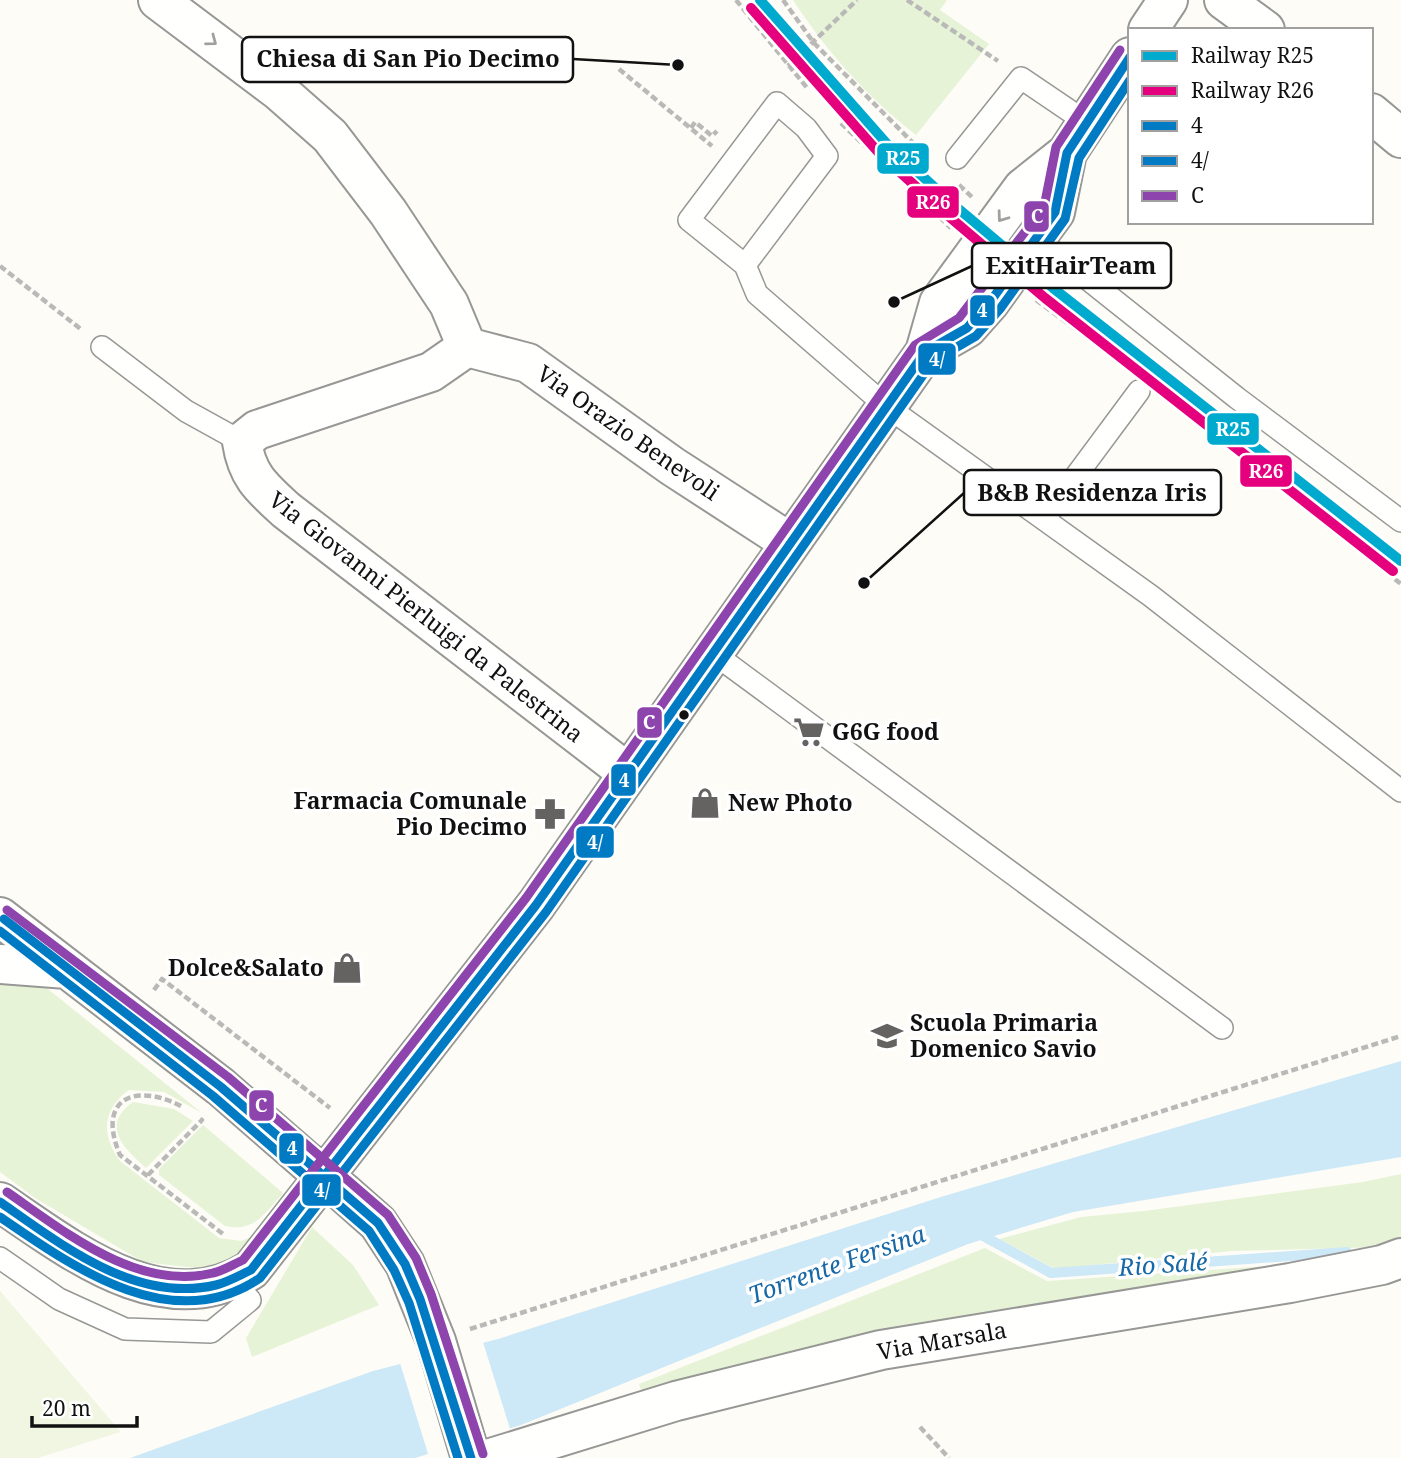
<svg xmlns="http://www.w3.org/2000/svg" width="1401" height="1458" viewBox="0 0 1401 1458" font-family="'Noto Serif',serif">
<style>
.green{fill:#e7f3d7}
.pitch{fill:#f0f6e1}
.water{fill:#cde8f7}
.pier{fill:#fdfcf7}
.lines{fill:none;stroke-linecap:round;stroke-linejoin:round}
.stream{stroke:#cde8f7;stroke-width:10}
.service-casing{stroke:#979795;stroke-width:24}
.minor-casing{stroke:#979795;stroke-width:42}
.tertiary-casing{stroke:#979795;stroke-width:42}
.path{stroke:#b9b9b8;stroke-width:4.5;stroke-dasharray:7 3.5;stroke-linecap:butt}
.service{stroke:#fffffe;stroke-width:21}
.minor{stroke:#fffffe;stroke-width:38}
.tertiary{stroke:#fffffe;stroke-width:38}
.tertiary-bridge-casing{stroke:#979795;stroke-width:42;stroke-linecap:butt}
.tertiary-bridge{stroke:#fffffe;stroke-width:38}
.bus-1-casing{stroke:#fff;stroke-width:14}
.bus-2-casing{stroke:#fff;stroke-width:14}
.bus-3-casing{stroke:#fff;stroke-width:14}
.bus-1{stroke:#007bc3;stroke-width:9}
.bus-2{stroke:#007bc3;stroke-width:9}
.bus-3{stroke:#8e44ad;stroke-width:9}
.rail-1-casing{stroke:#fff;stroke-width:16}
.rail-2-casing{stroke:#fff;stroke-width:16}
.rail-1{stroke:#00a9ce;stroke-width:10}
.rail-2{stroke:#e5007d;stroke-width:10}
.oneway{stroke:#a0a09f}
.bus-dot{fill:#111;stroke:#fff;stroke-width:2.5}
.labels{text-anchor:middle;stroke-width:7;stroke-linejoin:round;paint-order:stroke}
.street-label{font-size:23px;fill:#111;stroke:#fff}
.poi-label{font-size:23px;font-weight:bold;fill:#111;stroke:#fff;text-anchor:start}
.water-label{font-size:24px;font-style:italic;fill:#1768a6;stroke:#fff}
.leader{fill:none;stroke:#111;stroke-width:2.5}
.callout-dot{fill:#111;stroke:#fff;stroke-width:2.5}
.callout{fill:#fff;stroke:#111;stroke-width:2.5}
.callout-label{font-size:24px;text-anchor:middle;font-weight:bold;fill:#111}
.line-badge{stroke:#fff;stroke-width:2.5}
.badge-label{font-size:19px;text-anchor:middle;font-weight:bold;fill:#fff}
</style>
<rect width="100%" height="100%" fill="#fdfcf7"/>
<path class="green" d="M793 0H947L940 10 989 44 916 135C867 97 827 52 793 0Z
M0 981H32L48 989 202 1113 164 1092 129 1090C102 1109 101 1135 120 1161L219 1238 241 1241 261 1233 234 1263 213 1270 143 1262 35 1198 0 1172Z
M133 1102 174 1109 193 1121 146 1168C124 1149 100 1125 133 1102Z
M203 1125 283 1193C266 1212 254 1233 225 1226L159 1175V1169Z
M1401 1174V1241L1388 1247 1231 1251 1055 1269 999 1239 1081 1217 1144 1211 1363 1182Z
M312 1227 353 1265 379 1305 252 1357 246 1338Z
M985 1248 1047 1281 1284 1265 643 1395 639 1384Z"/>
<path class="pitch" d="M0 1291 120 1431V1432L38 1458H0Z"/>
<path class="water" d="M1401 1061V1157L1073 1212 968 1244 521 1425 415 1458H130L373 1371 498 1339 944 1196Z"/>
<path class="pier" d="M482 1339 511 1432 429 1457 400 1363Z"/>
<g class="lines">
<path class="stream" d="M976 1232 1051 1273 1347 1252"/>
<defs>
<path id="service" d="M957 158 1021 78 1086 122
M1036 238 1237 398 1401 521
M745 265 689 220 777 103 806 128 827 156 745 265 757 294 886 406 1151 596 1401 791
M102 347 186 411 242 442
M1044 519 1139 391
M713 653 1222 1028
M0 1258 59 1299 125 1329 211 1332 250 1300 233 1281"/>
<path id="minor" d="M158 0 279 91 330 136 388 212 449 304 467 347
M1224 0 1265 30
M1371 113 1401 138
M467 347 431 372 257 430 242 442C247 476 262 488 286 510L628 773
M467 347 528 363 672 466 789 542
M491 1458 676 1401 881 1350 1290 1283 1382 1265 1401 1258"/>
<path id="tertiary" d="M1148 30 1168 0
M925 352 967 328 990 302 1036 238 1055 212 1067 153
M0 917 221 1087 306 1161
M0 964 67 969
M344 1193 378 1223 405 1264 436 1341 471 1458
M0 1202C71 1250 164 1325 251 1270L536 905 925 352 939 303 1023 188 1067 153 1130 57"/>
</defs>
<use href="#service" class="service-casing"/>
<use href="#minor" class="minor-casing"/>
<use href="#tertiary" class="tertiary-casing"/>
<path class="path" d="M736 0 808 89
M783 0 814 43 929 159
M907 0 998 61
M788 66 857 0
M619 69 712 146
M841 123 951 228
M691 128 695 122 712 136 717 131
M959 185 973 198
M0 266 82 330
M1036 300 1127 367
M1165 396 1401 584
M154 990 162 979 330 1108
M181 1106C134 1082 96 1099 120 1155L223 1234
M148 1175 202 1120 200 1119
M470 1329 1401 1036
M920 1427 949 1458"/>
<use href="#service" class="service"/>
<use href="#minor" class="minor"/>
<use href="#tertiary" class="tertiary"/>
<defs>
<path id="tertiary-bridge" d="M306 1161 344 1193"/>
</defs>
<use href="#tertiary-bridge" class="tertiary-bridge-casing"/>
<use href="#tertiary-bridge" class="tertiary-bridge"/>
<defs>
<path id="bus-1" d="M4 919 221 1087 378 1223 405 1264 420 1299 471 1458
M0 1202C62 1245 136 1304 216 1285 228 1282 240 1275 251 1270L536 905 925 352 967 328 990 302 1055 212 1067 153 1130 57"/>
<path id="bus-2" d="M0 931 213 1096 369 1231 394 1270 409 1303 458 1458
M0 1217C73 1267 172 1338 260 1278L546 912 933 361 976 336 1000 309 1065 219 1079 158 1130 80"/>
<path id="bus-3" d="M7 910 228 1077 388 1215 416 1258 431 1294 483 1454
M7 1192C65 1232 138 1292 213 1273 223 1271 234 1264 243 1260L526 898 915 345 959 318 1044 207 1056 147 1120 50"/>
</defs>
<use href="#bus-1" class="bus-1-casing"/>
<use href="#bus-2" class="bus-2-casing"/>
<use href="#bus-3" class="bus-3-casing"/>
<use href="#bus-1" class="bus-1"/>
<use href="#bus-2" class="bus-2"/>
<use href="#bus-3" class="bus-3"/>
<defs>
<path id="rail-1" d="M760 0 888 145 954 205 1053 288 1401 561"/>
<path id="rail-2" d="M751 8 879 153 946 214 1045 298 1393 571"/>
</defs>
<use href="#rail-1" class="rail-1-casing"/>
<use href="#rail-2" class="rail-2-casing"/>
<use href="#rail-1" class="rail-1"/>
<use href="#rail-2" class="rail-2"/>
</g>
<defs><path id="oneway-chevron" d="M-2-3.5L2.5 0L-2 3.5" fill="none" stroke-width="1.6" stroke-linecap="round" stroke-linejoin="round" transform="scale(1.75)"/></defs>
<g class="oneway">
<use href="#oneway-chevron" transform="translate(212 41) rotate(37)"/>
<use href="#oneway-chevron" transform="translate(1002 217) rotate(126)"/>
</g>
<defs>
<symbol id="supermarket-bare" viewBox="-9 -9 18 18"><path d="M-6-5.5h2.5l.6 2H6L4.5 2H-2.5L-4.4-4H-6ZM-1.5 3.2a1.3 1.3 0 1 0 .1 0ZM3 3.2a1.3 1.3 0 1 0 .1 0Z" fill="#646362" stroke="#fff" stroke-width="2.5" paint-order="stroke"/></symbol>
<symbol id="shop-bare" viewBox="-9 -9 18 18"><path d="M-5-2.5h2.3a2.7 3.5 0 0 1 5.4 0H5L5.5 6h-11ZM-1.5-2.5h3a1.5 2.3 0 0 0-3 0Z" fill="#646362" stroke="#fff" stroke-width="2.5" paint-order="stroke"/></symbol>
<symbol id="pharmacy-bare" viewBox="-9 -9 18 18"><path d="M-2-6h4v4h4v4h-4v4h-4v-4h-4v-4h4Z" fill="#646362" stroke="#fff" stroke-width="2.5" paint-order="stroke"/></symbol>
<symbol id="school-bare" viewBox="-9 -9 18 18"><path d="M0-5L7-2L0 1L-7-2ZM-4 1L0 2.5L4 1V4Q0 6-4 4Z" fill="#646362" stroke="#fff" stroke-width="2.5" paint-order="stroke"/></symbol>
</defs>
<g fill-rule="evenodd">
<use href="#supermarket-bare" x="787" y="710" width="44" height="44"/>
<use href="#shop-bare" x="683" y="781" width="44" height="44"/>
<use href="#pharmacy-bare" x="528" y="792" width="44" height="44"/>
<use href="#shop-bare" x="325" y="946" width="44" height="44"/>
<use href="#school-bare" x="865" y="1014" width="44" height="44"/>
</g>
<circle class="bus-dot" cx="684" cy="715" r="6"/>
<g class="labels">
<g class="street-label">
<text transform="translate(628 433) rotate(35)" y="8">Via Orazio Benevoli</text>
<text transform="translate(426 617) rotate(38)" y="8">Via Giovanni Pierluigi da Palestrina</text>
<text transform="translate(942 1341) rotate(-10)" y="8">Via Marsala</text>
</g>
<g class="poi-label">
<text x="832" y="740">G6G food</text>
<text x="527" y="809" text-anchor="end">Farmacia Comunale<tspan x="527" dy="26">Pio Decimo</tspan></text>
<text x="728" y="811">New Photo</text>
<text x="324" y="976" text-anchor="end">Dolce&amp;Salato</text>
<text x="910" y="1031">Scuola Primaria<tspan x="910" dy="26">Domenico Savio</tspan></text>
</g>
<g class="water-label">
<text transform="translate(837 1265) rotate(-20)" y="8">Torrente Fersina</text>
<text transform="translate(1163 1265) rotate(-4)" y="8">Rio Salé</text>
</g>
</g>
<path class="leader" d="M678 65L573 59M894 302L972 266M864 583L964 493"/>
<g class="callout-dot">
<circle cx="678" cy="65" r="7"/>
<circle cx="894" cy="302" r="7"/>
<circle cx="864" cy="583" r="7"/>
</g>
<g class="callout">
<rect x="242" y="37" width="331" height="45" rx="7"/>
<rect x="972" y="243" width="199" height="45" rx="7"/>
<rect x="964" y="470" width="257" height="45" rx="7"/>
</g>
<g class="callout-label">
<text x="408" y="67">Chiesa di San Pio Decimo</text>
<text x="1071" y="274">ExitHairTeam</text>
<text x="1092" y="501">B&amp;B Residenza Iris</text>
</g>
<g class="line-badge">
<rect x="876" y="142" width="54" height="33" rx="7" fill="#00a9ce"/>
<rect x="906" y="185" width="54" height="34" rx="7" fill="#e5007d"/>
<rect x="1023" y="200" width="27" height="33" rx="7" fill="#8e44ad"/>
<rect x="969" y="294" width="27" height="33" rx="7" fill="#007bc3"/>
<rect x="917" y="342" width="40" height="34" rx="7" fill="#007bc3"/>
<rect x="1206" y="412" width="54" height="34" rx="7" fill="#00a9ce"/>
<rect x="1239" y="454" width="54" height="34" rx="7" fill="#e5007d"/>
<rect x="636" y="706" width="27" height="33" rx="7" fill="#8e44ad"/>
<rect x="610" y="763" width="27" height="34" rx="7" fill="#007bc3"/>
<rect x="575" y="825" width="40" height="34" rx="7" fill="#007bc3"/>
<rect x="248" y="1089" width="27" height="33" rx="7" fill="#8e44ad"/>
<rect x="278" y="1132" width="27" height="33" rx="7" fill="#007bc3"/>
<rect x="301" y="1173" width="41" height="34" rx="7" fill="#007bc3"/>
</g>
<g class="badge-label">
<text x="903" y="165">R25</text>
<text x="933" y="209">R26</text>
<text x="1037" y="223">C</text>
<text x="982" y="317">4</text>
<text x="937" y="366">4/</text>
<text x="1233" y="436">R25</text>
<text x="1266" y="478">R26</text>
<text x="649" y="729">C</text>
<text x="624" y="787">4</text>
<text x="595" y="849">4/</text>
<text x="261" y="1112">C</text>
<text x="292" y="1155">4</text>
<text x="322" y="1197">4/</text>
</g>
<rect x="1128" y="28" width="245" height="196" fill="#ffffff" stroke="#a0a0a0" stroke-width="2"/>
<rect x="1142" y="51" width="35" height="10" fill="#00a9ce" stroke="#a0a0a0" stroke-width="2"/>
<text x="1191" y="63" font-size="21" fill="#111111">Railway R25</text>
<rect x="1142" y="86" width="35" height="10" fill="#e5007d" stroke="#a0a0a0" stroke-width="2"/>
<text x="1191" y="98" font-size="21" fill="#111111">Railway R26</text>
<rect x="1142" y="121" width="35" height="10" fill="#007bc3" stroke="#a0a0a0" stroke-width="2"/>
<text x="1191" y="133" font-size="21" fill="#111111">4</text>
<rect x="1142" y="156" width="35" height="10" fill="#007bc3" stroke="#a0a0a0" stroke-width="2"/>
<text x="1191" y="168" font-size="21" fill="#111111">4/</text>
<rect x="1142" y="191" width="35" height="10" fill="#8e44ad" stroke="#a0a0a0" stroke-width="2"/>
<text x="1191" y="203" font-size="21" fill="#111111">C</text>
<path d="M32 1416v10h105v-10" fill="none" stroke="#111111" stroke-width="3.5"/>
<text x="42" y="1416" font-size="21" fill="#111111" stroke="#ffffff" stroke-width="5" paint-order="stroke">20 m</text>
</svg>
